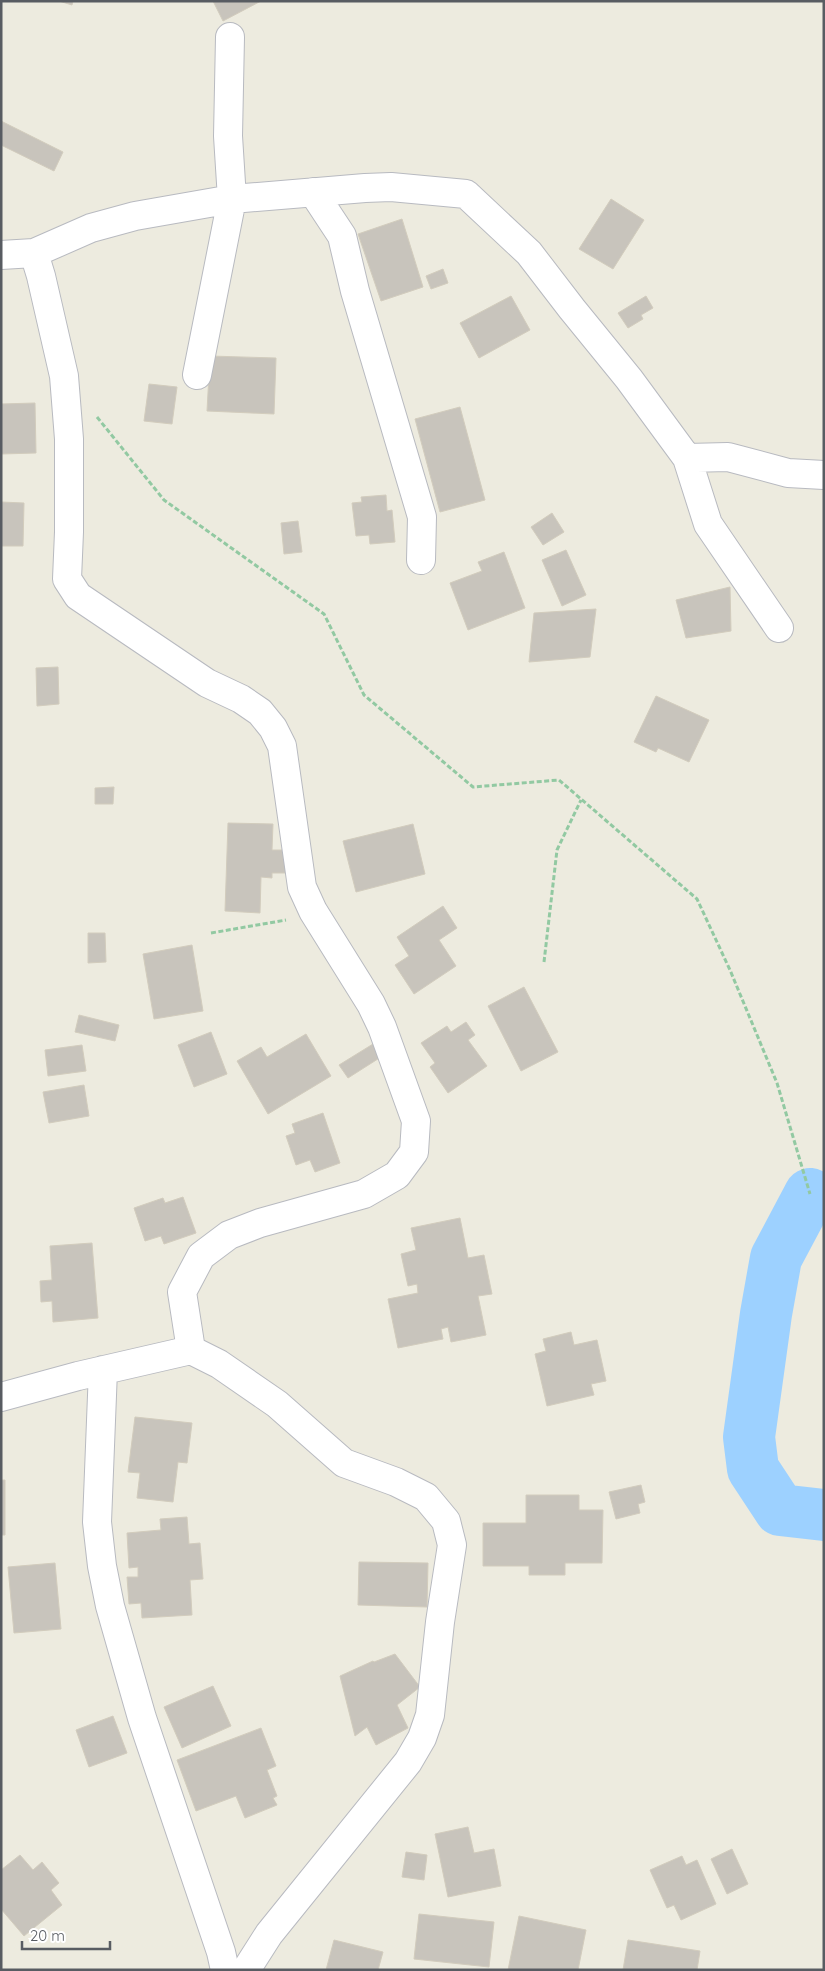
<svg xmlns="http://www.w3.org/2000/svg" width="825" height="1971" viewBox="0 0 825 1971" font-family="Quicksand,sans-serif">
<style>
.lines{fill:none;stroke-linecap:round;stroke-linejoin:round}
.river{stroke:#9dd1ff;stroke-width:52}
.building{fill:#c8c4bc;stroke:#d2ccbd}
.minor-casing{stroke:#b8bac0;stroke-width:30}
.path{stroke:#92c9a2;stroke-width:3;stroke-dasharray:5 2.5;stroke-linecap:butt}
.minor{stroke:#fff;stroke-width:28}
</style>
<rect width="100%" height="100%" fill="#edebdf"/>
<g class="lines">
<path class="river" d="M810 1194 776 1258 766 1314 749 1437 753 1469 780 1510 824 1515"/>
</g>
<path class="building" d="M59 1H73L72 5Z
M213 1H261L223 21Z
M1 121 63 152 54 171 1 145Z
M611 199 644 220 613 269 579 249Z
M402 219 423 287 381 301 358 234Z
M443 269 448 283 431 289 426 276Z
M511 296 530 330 479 358 460 323Z
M646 296 653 308 641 315 643 319 628 328 618 313Z
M210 356 276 358 274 414 207 411Z
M149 384 177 387 172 424 144 421Z
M35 403 36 453 1 454V404Z
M460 407 485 500 440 512 415 419Z
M386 495 387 511 392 510 395 542 370 544 369 535 356 536 352 503 362 502 361 497Z
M1 502 24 503 23 546H1Z
M552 513 564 532 543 545 531 527Z
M298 521 302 552 284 554 281 523Z
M566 550 586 595 562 606 542 560Z
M504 552 525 608 468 630 450 583 482 571 478 562Z
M730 587 731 631 686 638 676 600Z
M596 609 590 657 529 662 534 613Z
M58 667 59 704 37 706 36 668Z
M656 696 709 720 689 762 658 748 656 752 634 742Z
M114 787 113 804H95V788Z
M228 823 273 824 272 850H288L287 873H272V878L261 877 260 913 225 911Z
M413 824 425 874 356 892 343 841Z
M443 906 457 928 439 940 456 966 414 994 395 965 409 956 397 937Z
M88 933H105L106 962 88 963Z
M192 945 203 1011 154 1019 143 954Z
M524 987 558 1052 521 1071 488 1006Z
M79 1015 119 1025 115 1041 75 1032Z
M466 1022 475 1035 468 1040 487 1066 448 1093 430 1067 435 1063 421 1043 447 1026 451 1032Z
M211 1032 227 1074 194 1087 178 1045Z
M306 1034 331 1076 268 1114 237 1061 261 1047 267 1057Z
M373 1044 381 1057 348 1078 339 1065Z
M82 1045 86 1071 48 1076 45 1050Z
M84 1085 89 1116 49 1123 43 1092Z
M323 1113 340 1163 315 1172 310 1160 296 1165 286 1136 295 1133 292 1124Z
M183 1197 196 1233 164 1244 161 1236 145 1241 134 1208 163 1198 165 1203Z
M460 1218 468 1258 484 1255 492 1294 478 1296 486 1335 451 1342 448 1327 441 1329 443 1339 398 1348 388 1299 418 1293 417 1284 408 1286 401 1254 416 1250 411 1228Z
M92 1243 98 1318 53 1322 52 1301 41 1302 40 1281 52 1280 50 1246Z
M571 1332 574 1345 597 1340 606 1381 591 1384 594 1395 547 1406 535 1354 546 1351 543 1339Z
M135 1417 192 1423 187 1463 178 1462 173 1502 137 1498 140 1473 128 1472Z
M1 1480H5V1535H1Z
M641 1485 645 1502 638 1504 640 1513 616 1519 609 1492Z
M526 1495H579V1510H603L602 1563H565V1575H529V1566H483V1523H526Z
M187 1517 189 1544 200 1543 203 1579 190 1580 192 1615 142 1618 141 1603 129 1604 127 1577H138V1567L129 1568 127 1533 161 1530 160 1519Z
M359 1562 428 1563 427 1607 358 1605Z
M55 1563 61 1629 14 1633 8 1567Z
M395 1654 420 1687 397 1705 408 1728 376 1745 367 1727 355 1736 340 1676 373 1661 374 1662Z
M213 1686 231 1726 182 1748 164 1707Z
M113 1716 127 1753 89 1767 76 1730Z
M261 1728 276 1766 267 1770 277 1796 273 1798 277 1805 245 1818 236 1796 196 1811 177 1760Z
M468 1827 474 1853 494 1849 501 1886 448 1897 435 1834Z
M732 1849 748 1884 727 1894 711 1859Z
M406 1852 427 1855 424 1880 402 1877Z
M20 1855 33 1870 42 1862 59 1883 51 1890 62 1905 24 1936 1 1909V1870Z
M682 1856 686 1865 697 1860 716 1904 681 1920 674 1905 667 1908 650 1870Z
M419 1914 494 1922 489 1967 414 1959Z
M519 1916 586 1930 578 1970H508Z
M334 1940 383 1952 378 1970H326Z
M628 1940 700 1951 697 1970H623Z"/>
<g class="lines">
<defs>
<path id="minor" d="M313 192 342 236 355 291 422 517 421 560
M34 253 41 276 64 376 69 439V532L67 579 78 596 207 683 241 699 260 712 273 728 282 746 302 887 313 911 371 1004 382 1027 416 1121 414 1152 397 1175 364 1194 260 1223 229 1235 201 1256 182 1292 191 1350
M1 255 34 253 91 228 135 216 232 199 365 188 391 187 466 194 529 253 572 309 629 379 687 458 708 524 779 628
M197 375 232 199 228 136 230 37
M687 458 728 457 788 473 824 475
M103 1370 97 1522 102 1566 110 1606 142 1718 221 1952 225 1970
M1 1397 78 1376 191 1350 219 1364 277 1404 344 1463 396 1482 426 1497 446 1521 452 1545 440 1622 430 1715 422 1738 408 1762 269 1934 246 1970"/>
</defs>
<use href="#minor" class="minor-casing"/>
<path class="path" d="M97 417 164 500 324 614 364 695 473 787 559 780 697 899 730 970 777 1083 810 1194
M211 933 286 920
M544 962 557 850 581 800"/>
<use href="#minor" class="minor"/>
</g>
<rect width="825" height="1971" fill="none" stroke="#585c62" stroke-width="5"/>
<path d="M22 1941v8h88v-8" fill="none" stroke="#585c62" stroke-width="2.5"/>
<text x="30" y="1941" font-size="15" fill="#585c62" stroke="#ffffff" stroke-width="4" paint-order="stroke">20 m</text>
</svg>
